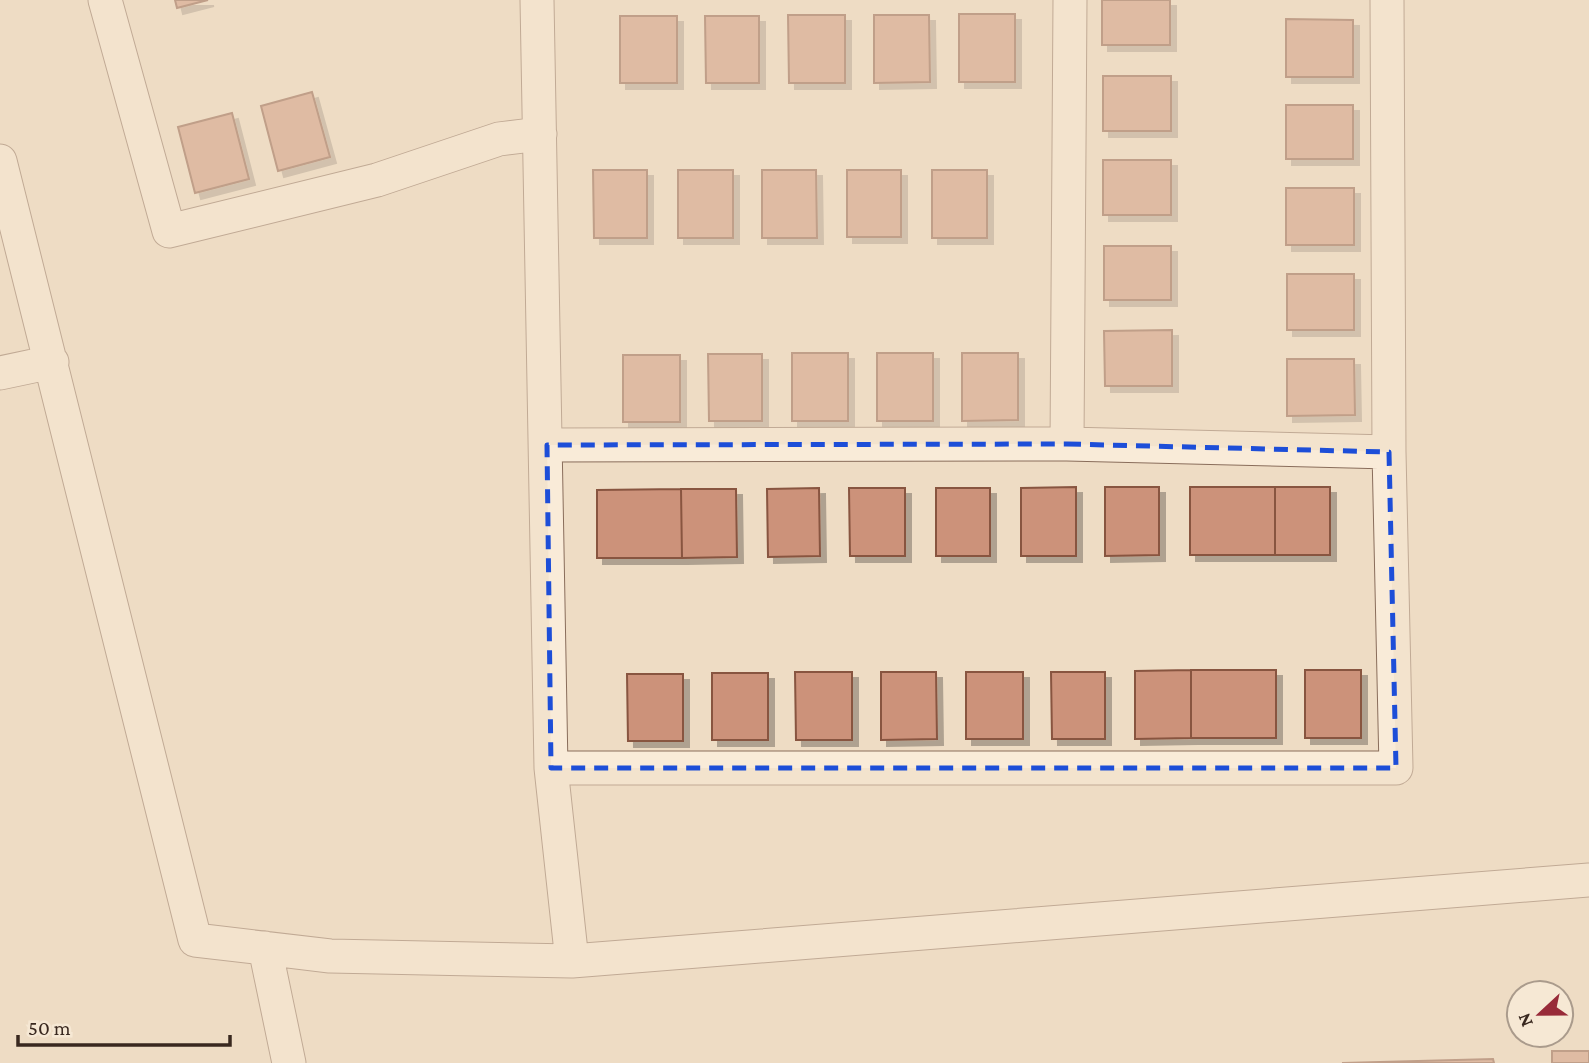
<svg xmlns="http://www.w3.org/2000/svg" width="1589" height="1063" viewBox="0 0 1589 1063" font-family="'Crimson Pro',serif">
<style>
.building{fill:#cc927a;stroke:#885440;stroke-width:2;filter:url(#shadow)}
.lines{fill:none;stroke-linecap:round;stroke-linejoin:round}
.street-casing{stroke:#896d5b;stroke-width:35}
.street{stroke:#f9ebd8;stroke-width:33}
.marked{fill:none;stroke:#1d4ed8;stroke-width:5;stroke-dasharray:14 9;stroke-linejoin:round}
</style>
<defs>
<filter id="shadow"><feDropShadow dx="6" dy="6" stdDeviation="0" flood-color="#0004"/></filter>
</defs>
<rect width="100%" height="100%" fill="#eedcc4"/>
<path class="building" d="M175 0H208L177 8Z
M1102 0H1170V45H1102Z
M959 14H1015V82H959Z
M788 15H845V83H789Z
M874 15H929L930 82 874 83Z
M620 16H677V83H620Z
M705 16H759V83H706Z
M1286 19 1353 20V77H1286Z
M1103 76H1171V131H1103Z
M312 92 330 157 278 171 261 106Z
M1286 105H1353V159H1286Z
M232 113 249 179 195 193 178 127Z
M1103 160H1171V215H1103Z
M593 170H647V238H594Z
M678 170H733V238H678Z
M762 170H816L817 238H762Z
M847 170H901V237H847Z
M932 170H987V238H932Z
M1286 188H1354V245H1286Z
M1104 246H1171V300H1104Z
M1287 274H1354V330H1287Z
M1172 330V386H1105L1104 331Z
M792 353H848V421H792Z
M877 353H933V421H877Z
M962 353H1018V420L962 421Z
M708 354H762V421H709Z
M623 355H680V422H623Z
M1287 359H1354L1355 415 1287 416Z
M1076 487V556H1021V488Z
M1105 487H1159V555L1105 556Z
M1190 487H1275V555H1190Z
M1275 487H1330V555H1275Z
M819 488 820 556 768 557 767 489Z
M849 488H905V556H850Z
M936 488H990V556H936Z
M681 489 682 558H597V490Z
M681 489H736L737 557 682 558Z
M1191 670H1276V738H1191Z
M1191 670V738L1135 739V671Z
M1305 670H1361V738H1305Z
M795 672H852V740H796Z
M881 672H936L937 739 881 740Z
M966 672H1023V739H966Z
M1051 672H1105V739H1052Z
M712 673H768V740H712Z
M627 674H683V741H628Z
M1552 1051H1589V1063H1552Z
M1493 1059 1494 1063H1342Z"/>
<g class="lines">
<defs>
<path id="street" d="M105 0 169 231 377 180 499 139 540 134
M537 0 551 768 572 961
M0 161 195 940 330 956 572 961 1589 880
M0 373 52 362
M1067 444 1070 0
M547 445 1067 444 1389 452
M551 768H1396L1389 452 1387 0
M265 948 289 1063"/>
</defs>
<use href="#street" class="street-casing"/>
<use href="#street" class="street"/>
</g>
<path d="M0 0H1589V1063H0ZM1067 444 1389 452 1396 768H551L547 445Z" fill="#eedcc4" fill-opacity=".55" fill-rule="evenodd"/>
<path class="marked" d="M1067 444 1389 452 1396 768H551L547 445Z"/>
<g transform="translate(1540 1014) rotate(248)"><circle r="33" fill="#f6e8d4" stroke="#aa9b8c" stroke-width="2"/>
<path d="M0-5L12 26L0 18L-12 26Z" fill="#982b39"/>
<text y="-10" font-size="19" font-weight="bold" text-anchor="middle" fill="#39281f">N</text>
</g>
<path d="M18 1035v10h212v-10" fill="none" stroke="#39281f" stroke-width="3.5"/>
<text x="28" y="1035" font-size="21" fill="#39281f" stroke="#f6e8d4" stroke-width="5" paint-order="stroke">50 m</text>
</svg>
